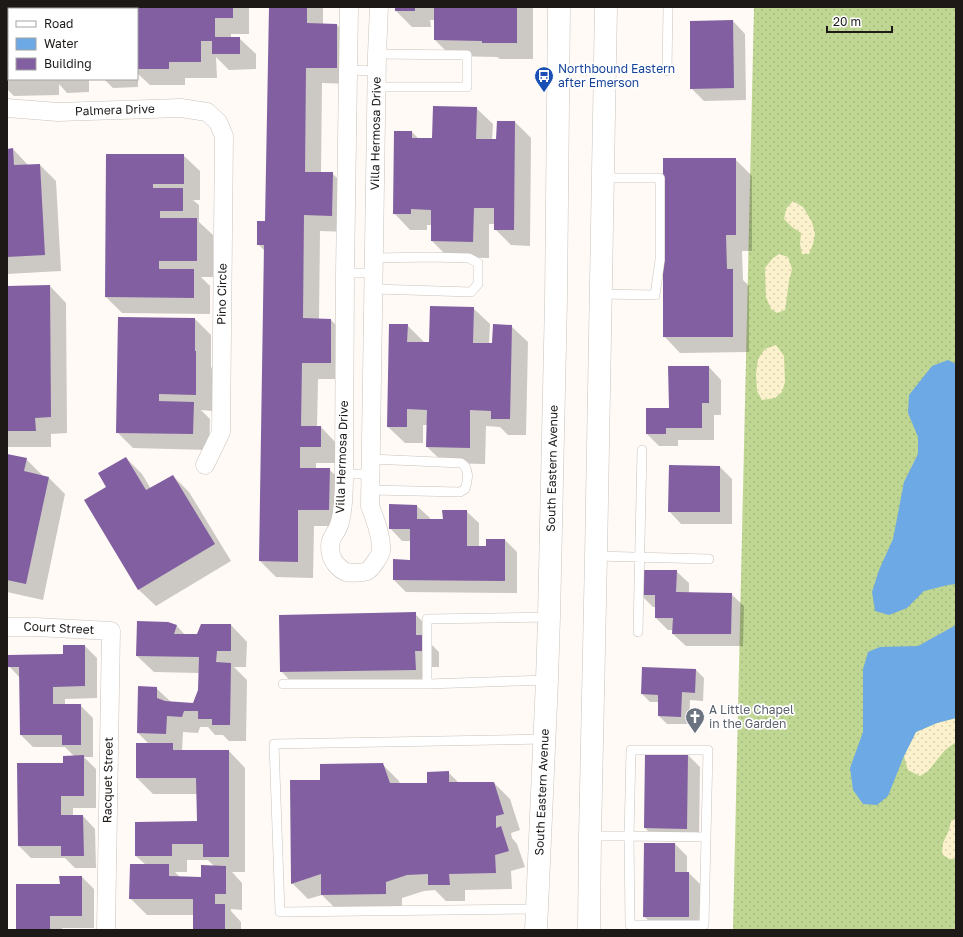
<svg xmlns="http://www.w3.org/2000/svg" width="963" height="937" viewBox="0 0 963 937" font-family="'Golos Text',sans-serif">
<style>
.grass{fill:url(#grass-dots)}
.sand{fill:url(#sand-dots)}
.water{fill:#6da9e4}
.shadow{fill:#0003;fill-rule:evenodd}
.building{fill:#825fa1}
.lines{fill:none;stroke-linecap:round;stroke-linejoin:round}
.service-casing{stroke:#cac2bb;stroke-width:10}
.minor-casing{stroke:#cac2bb;stroke-width:19}
.primary-casing{stroke:#cac2bb;stroke-width:23}
.service{stroke:#fff;stroke-width:9}
.minor{stroke:#fff;stroke-width:18}
.primary{stroke:#fff;stroke-width:22}
.labels{text-anchor:middle;stroke-width:3.5;stroke-linejoin:round;paint-order:stroke}
.transit-label{font-size:12px;fill:#164399;stroke:#fff;text-anchor:start}
.street-label{font-size:12px;fill:#1c1917;stroke:#fff}
.worship-label{font-size:12px;fill:#5b616d;stroke:#fff;text-anchor:start}
</style>
<defs>
<pattern id="grass-dots" width="8" height="8" patternUnits="userSpaceOnUse"><rect width="8" height="8" fill="#c0d793"/><path d="M2 2h.1M6 6h.1" fill="none" stroke="#a4b87e" stroke-width="1.8" stroke-linecap="round"/></pattern>
<pattern id="sand-dots" width="8" height="8" patternUnits="userSpaceOnUse"><rect width="8" height="8" fill="#fbf1cc"/><path d="M2 2h.1M6 6h.1" fill="none" stroke="#d7ceae" stroke-width="1.8" stroke-linecap="round"/></pattern>
</defs>
<rect width="100%" height="100%" fill="#fffaf6"/>
<path class="grass" d="M754 7H956V930H733Z"/>
<path class="sand" d="M793 201 803 207 812 222 815 234 813 244 809 254H802L800 244 801 233 792 227 784 219 786 209Z
M779 254 788 257 792 269 789 281 785 310 777 313 771 309 766 297 765 268 772 259Z
M776 345 784 356 785 382 782 392 775 398 762 400 757 391 756 374 758 359 765 349Z
M956 718V742L945 750 928 771 920 776 908 770 904 756 916 732 937 723Z
M956 819V859H949L942 854 943 843 949 830 951 821Z"/>
<path class="water" d="M948 360 956 364V584L948 585 924 591 907 608 889 615 875 611 872 592 879 570 893 539 904 482 918 454V437L908 413 909 395 932 366Z
M956 625V718L937 723 916 732 904 756 888 796 877 805 863 804 853 790 850 768 863 732V669L868 652 880 647 918 646Z"/>
<path class="shadow" d="M7 7H87V9H9V79H89V92L67 93 59 84V95L14 96 8 90V93H7Z
M93 7H249V34H231V38H239L256 54V69L229 70 216 57 217 78H185V85H150L138 74V87L113 88 104 79H137V9H93Z
M270 7H323V24L337 25 353 41V84L322 83 321 173H332L349 190 348 232 320 231 319 320H331L347 336V379H318L317 427H321L337 444V463H316V469H329L345 485V526H314L313 578 276 577 260 561 265 251 258 244 266 222Z
M396 7H533V59H500L497 57 451 56 435 40V20H430L431 27H412L396 11Z
M733 21 745 34 746 100 704 101 691 88Z
M476 108 493 124 492 140H497L515 122 531 138 530 246 511 245 495 229V224H489V258L448 257 432 241V225H427V230H410L394 213 395 132H412L419 139H433Z
M13 149 28 165H40L56 181 61 271 7 274V150Z
M107 155H183L200 171V200H193L199 205V222L213 235V277H201L210 286V314L122 313 106 297Z
M735 159 752 176V251H742L743 280 749 286V352L680 353 664 336Z
M50 286 66 303 67 433 51 434V447H7V287Z
M473 308 490 324 489 344H493L511 326 528 342 526 435H508L500 427 486 426 485 464 444 463 427 447 428 425H423V443H405L388 427 407 325 424 342 423 343H430Z
M195 319 211 335V367L212 368V411L201 410 210 419 209 450 133 448 117 432Z
M709 367 721 380V415H714V440H678V446H659L647 434Z
M7 455 26 459 43 476 49 478 65 494 43 600 7 592Z
M126 458 142 474 151 489 173 476 189 492 231 561 156 606 139 590 86 501 108 488Z
M670 466 720 467 732 479V524H681L669 511Z
M390 505 417 506 430 518V520H444L466 511 479 523V547H487L505 540 517 552V593L406 592 394 580 411 561V541H402L390 528Z
M676 571 689 583V593L731 594 744 606 743 646H686L673 634 674 630H668L656 618V607H653L640 594Z
M415 614 431 630 432 645 439 652V667H431L432 685 297 688 281 671Z
M231 625 247 642 246 667H234L247 680 246 741H229L223 735H215L208 727H200L198 733 183 732 182 751H229L245 768V872H232L242 883V910L231 909V911L241 922V930H194V915H147L130 898 146 865 136 856 198 822V794H153L137 778 149 744 138 733 156 688 171 702 194 704 199 690 200 673 154 672 137 656 177 626 185 635H198ZM187 860H208L214 866 202 878 180 877 175 872H187Z
M85 646 97 658V698L65 699V705H80L93 718V757H84L96 769V808H73V816H83L95 829 96 868H75L65 858H31L19 846 64 764 75 757 65 747H33L21 735 20 678 9 666 64 655Z
M696 670 704 678 703 701 690 700 689 724H667L659 716V702H650L642 694Z
M688 755 700 767 699 841 657 840 645 828Z
M382 764 399 781 400 784H428L448 772 459 783H494L510 799 520 830 511 833 512 838 517 844 525 867 511 871 512 889 465 890V901H446L435 890 424 891 402 898V910L338 911 322 895 308 899 292 883 321 781Z
M675 844 687 856V873H689L701 885V929H656L644 916Z
M82 877 94 889V928H62V930H17L61 885Z"/>
<path class="building" d="M7 7H72V9H9V80H7Z
M92 7H233V18H215V37H240V54H212V41H201V62H169V69H137V9H92Z
M269 7H307V23L337 24V68H306L305 172H333L332 216 304 215 303 318 331 319V363H302L301 426H321V447H300V468H330L329 510H298V562L259 561 264 245H257V221H265Z
M395 7H415V11H395Z
M434 7H517V43H482V41L434 40Z
M733 20 734 88 690 89V21Z
M433 106 477 107 476 139H496L497 121H515L514 230H494V208H474L473 242 431 241V210L411 209V214H393L394 131H412V138H432Z
M13 148 14 165 40 164 45 255 7 257V149Z
M106 154H184V184H153V188H183V211H160V218H197V261H159V269H194V298L105 297Z
M663 158H736V235H726L727 269H733V337H663Z
M50 285 51 417 35 418 36 431H7V286Z
M430 306 474 307 473 343H492L493 324 512 325 510 419H491V411L470 410V448L426 447 427 410 407 409V427H387L389 324H408L407 342H429Z
M118 317 195 318V351H196V395L159 394V401L194 402 193 434 116 433Z
M668 366H709V403H702V428H666V434H646V408H669Z
M7 454 27 458 24 471 49 477 26 584 7 580Z
M126 457 146 490 173 475 215 544 138 590 84 500 106 487 98 473Z
M669 465 720 466V512H668Z
M389 504 417 505V519H443L442 510H467V546H486V539H505V581L393 580V559L410 560V529H389Z
M639 570H677L676 592 732 593 731 634H672L673 618H655V595H639Z
M416 612V635H423L424 651H415L416 670 280 672 279 615Z
M137 621 168 622 177 625 174 634H197L201 624H231V651H217L216 662 231 663 230 725H212V719H198V711H184L182 717 167 716 166 734 137 733 138 686 157 687V698L165 701 193 703 198 690 199 657 136 656Z
M63 645H85V686L53 687V704H81V745H62V735H20L19 667H8V655L63 654Z
M642 667 696 669 695 693 682 692 681 717 658 716V695L641 694Z
M136 743H173V750H229V857H203V844H172V856H135V822L197 821 196 778H136Z
M645 753 688 754 687 829 644 828Z
M84 755V796H61V815H83L84 856H61V846H18L17 763H63V756Z
M383 763 390 783H427V772L449 771V782H494L504 814 496 816V828L501 826 509 851 495 855 496 873 449 874 450 885H428V874L407 875 386 882V894L321 895V874L291 884 290 780H320V764Z
M644 843H675V872H689V917H643Z
M130 864H169V876L201 877V865L226 866V894H215V904H225V930H193V899H129Z
M59 876H82V916H50V930H16V884H60Z"/>
<g class="lines">
<defs>
<path id="service" d="M348 70 377 71
M667 71 668 7
M377 87H467V55L377 54
M345 273H374
M374 289 471 292 478 284V263L469 258 431 257 374 258
M601 294 655 295 660 260V178H603
M344 474H371
M371 490 460 492 465 489C468 481 470 468 461 463L371 459
M596 556 709 559
M638 632 642 450
M283 684H427L547 680
M427 684V619L549 617
M590 836H629L630 925H704L708 750H631L629 836 706 837
M537 909 280 912 274 744 545 739"/>
<g id="minor">
<path id="s1" d="M349 7 345 273 344 474C344 490 344 507 340 522 337 535 327 537 331 554 332 561 339 569 346 572 351 573 363 573 367 571 372 568 380 556 381 551 382 537 375 519 370 506L377 54 379 7"/>
<path id="s2" d="M7 108 58 112 181 108 207 112 218 122 224 136 221 432 205 465"/>
<path id="s3" d="M7 627H36L111 631 106 930"/>
</g>
<g id="primary">
<path id="s4" d="M536 930 547 680 549 617 556 300 559 7"/>
<path d="M589 930 590 836 596 556 606 7"/>
</g>
</defs>
<use href="#service" class="service-casing"/>
<use href="#minor" class="minor-casing"/>
<use href="#primary" class="primary-casing"/>
<use href="#service" class="service"/>
<use href="#minor" class="minor"/>
<use href="#primary" class="primary"/>
</g>
<defs>
<symbol id="bus-pin" viewBox="-11 -11 22 30"><path d="M0 17L-7.5 6A9.5 9.5 0 1 1 7.5 6Z" fill="#1a4fb4" stroke="#fff"/><path d="M-5-6H5V4H4V6H2V4H-2V6H-4V4H-5ZM-3.5-4V0h7V-4ZM-3.5 1.2v1.5H-2V1.2ZM2 1.2v1.5H3.5V1.2Z" fill="#fff"/></symbol>
<symbol id="church-pin" viewBox="-11 -11 22 30"><path d="M0 17L-7.5 6A9.5 9.5 0 1 1 7.5 6Z" fill="#6b7280" stroke="#fff"/><path d="M-1.2-6h2.4v3.5h3.3v2.4h-3.3V6h-2.4V-.1h-3.3v-2.4h3.3Z" fill="#fff"/></symbol>
</defs>
<g fill-rule="evenodd">
<use href="#bus-pin" x="533" y="65" width="22" height="30"/>
<use href="#church-pin" x="684" y="706" width="22" height="30"/>
</g>
<g class="labels">
<g class="transit-label">
<text x="558" y="73">Northbound Eastern<tspan x="558" dy="14">after Emerson</tspan></text>
</g>
<g class="street-label">
<text dy="4" stroke="none"><textPath href="#s2" startOffset="108">Palmera Drive</textPath></text>
<text dy="4" stroke="none"><textPath href="#s1" startOffset="1039">Villa Hermosa Drive</textPath></text>
<text transform="translate(222 294) rotate(-89)" y="4">Pino Circle</text>
<text transform="translate(342 457) rotate(-88)" y="4">Villa Hermosa Drive</text>
<text dy="4" stroke="none"><textPath href="#s4" startOffset="462">South Eastern Avenue</textPath></text>
<text dy="4" stroke="none"><textPath href="#s3" startOffset="52">Court Street</textPath></text>
<text transform="translate(108 780) rotate(-89)" y="4">Racquet Street</text>
<text dy="4" stroke="none"><textPath href="#s4" startOffset="138">South Eastern Avenue</textPath></text>
</g>
<g class="worship-label">
<text x="709" y="714">A Little Chapel<tspan x="709" dy="14">in the Garden</tspan></text>
</g>
</g>
<rect width="963" height="937" fill="none" stroke="#1c1917" stroke-width="16"/>
<rect x="8" y="8" width="130" height="72" fill="#ffffff" stroke="#a4a3a2"/>
<rect x="16" y="21" width="20" height="6" fill="#ffffff" stroke="#a4a3a2"/>
<text x="44" y="28" font-size="12" fill="#1c1917">Road</text>
<rect x="16" y="38" width="20" height="12" fill="#6da9e4" stroke="#a4a3a2"/>
<text x="44" y="48" font-size="12" fill="#1c1917">Water</text>
<rect x="16" y="58" width="20" height="12" fill="#825fa1" stroke="#a4a3a2"/>
<text x="44" y="68" font-size="12" fill="#1c1917">Building</text>
<path d="M827 26v6h65v-6" fill="none" stroke="#1c1917" stroke-width="2"/>
<text x="833" y="26" font-size="12" fill="#1c1917" stroke="#ffffff" stroke-width="3" paint-order="stroke">20 m</text>
</svg>
